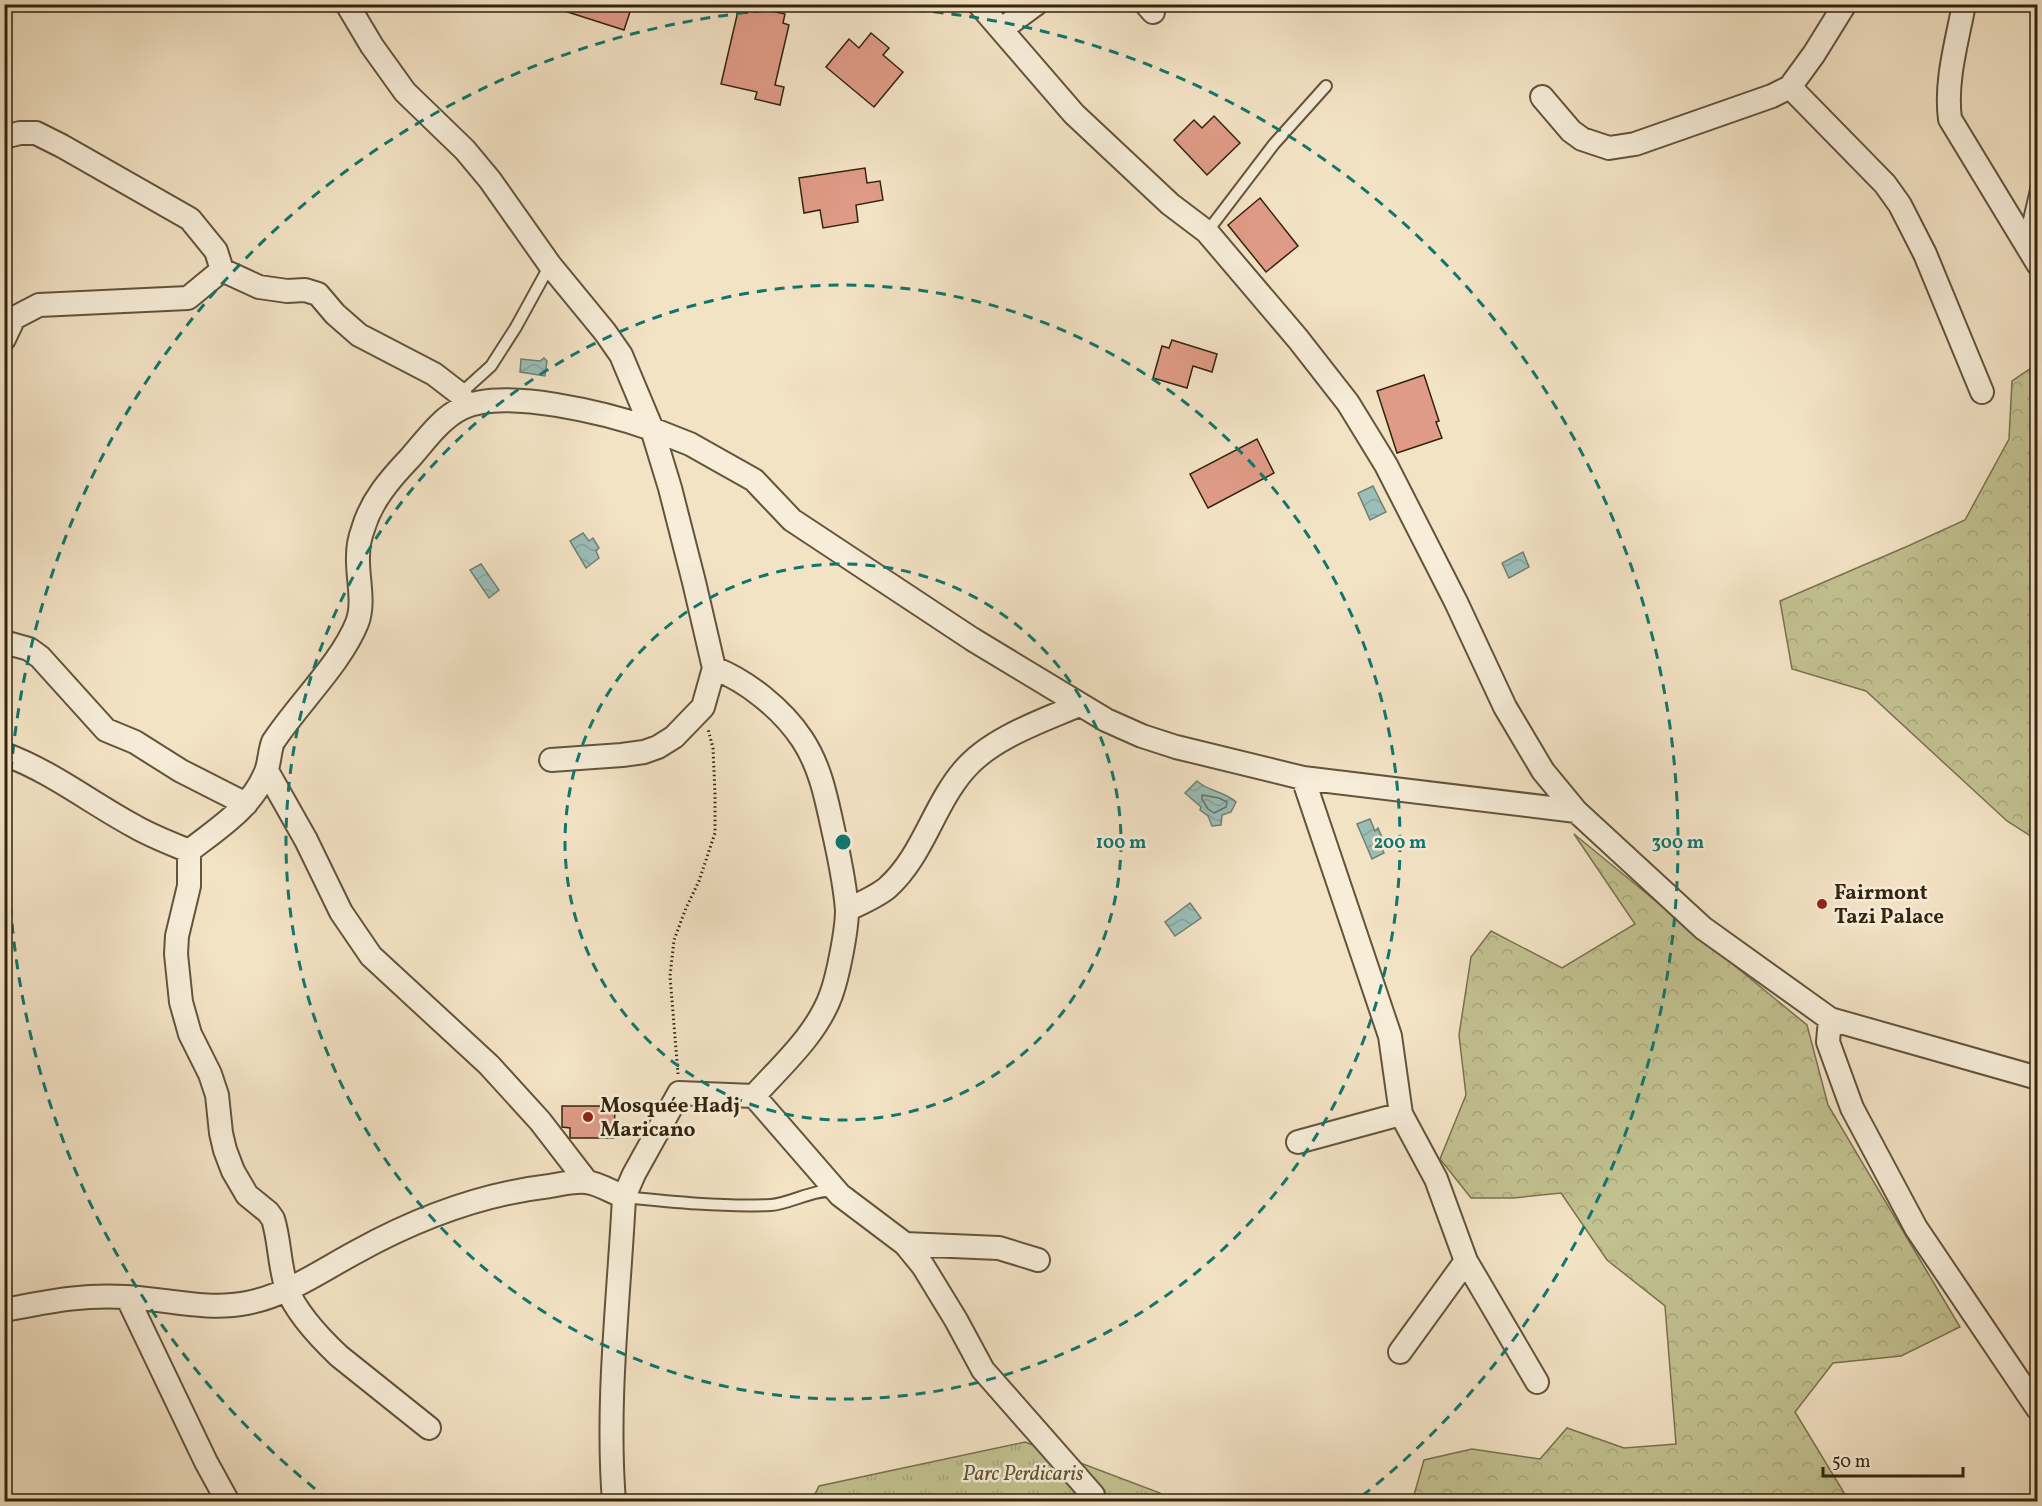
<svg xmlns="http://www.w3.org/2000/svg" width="2042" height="1506" viewBox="0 0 2042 1506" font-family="Vollkorn,serif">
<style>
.grass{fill:url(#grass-tufts);stroke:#7a724f;stroke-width:1.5}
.forest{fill:url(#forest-crowns);stroke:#7a724f;stroke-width:1.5}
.water{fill:url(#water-waves);stroke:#718074;stroke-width:1.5}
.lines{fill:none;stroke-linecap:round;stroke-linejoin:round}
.shore{stroke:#677163;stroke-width:1.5}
.building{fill:#df9b87;stroke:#33240e;stroke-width:1.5}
.service-casing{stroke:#63543c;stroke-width:14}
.minor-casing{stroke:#63543c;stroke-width:26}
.path{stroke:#33240e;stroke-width:3;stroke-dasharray:1.5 3;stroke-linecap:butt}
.service{stroke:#f7edd9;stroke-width:10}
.minor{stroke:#f7edd9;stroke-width:22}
.ring{fill:none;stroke:#0f766e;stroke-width:3;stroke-dasharray:10 8}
.poi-dot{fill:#8f2418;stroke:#f7edd9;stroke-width:2}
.labels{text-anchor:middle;stroke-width:5;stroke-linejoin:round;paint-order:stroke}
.poi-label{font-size:21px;font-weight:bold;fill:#33240e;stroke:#f7edd9;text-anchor:start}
.park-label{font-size:21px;font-style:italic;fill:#5e5335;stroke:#f7edd9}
.centre{fill:#0f766e;stroke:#f7edd9;stroke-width:3}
.ring-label{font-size:18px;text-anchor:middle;font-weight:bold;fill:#0f766e;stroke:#f7edd9;stroke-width:5;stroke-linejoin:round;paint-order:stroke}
</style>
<defs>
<pattern id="grass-tufts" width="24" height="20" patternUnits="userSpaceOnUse" patternTransform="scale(1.5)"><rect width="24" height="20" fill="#c2c190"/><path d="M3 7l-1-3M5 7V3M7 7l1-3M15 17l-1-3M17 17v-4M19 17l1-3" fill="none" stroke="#a7a67b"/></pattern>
<pattern id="forest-crowns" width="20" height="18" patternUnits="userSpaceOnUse" patternTransform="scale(1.5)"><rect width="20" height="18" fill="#c2c190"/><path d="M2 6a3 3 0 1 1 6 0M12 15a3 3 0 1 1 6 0" fill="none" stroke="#a7a67b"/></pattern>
<pattern id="water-waves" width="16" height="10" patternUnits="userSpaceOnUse" patternTransform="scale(1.5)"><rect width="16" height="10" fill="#9bbeb8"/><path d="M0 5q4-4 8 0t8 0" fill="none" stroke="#86a39d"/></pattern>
</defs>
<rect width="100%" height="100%" fill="#f3e3c5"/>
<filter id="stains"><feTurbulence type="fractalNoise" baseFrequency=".00333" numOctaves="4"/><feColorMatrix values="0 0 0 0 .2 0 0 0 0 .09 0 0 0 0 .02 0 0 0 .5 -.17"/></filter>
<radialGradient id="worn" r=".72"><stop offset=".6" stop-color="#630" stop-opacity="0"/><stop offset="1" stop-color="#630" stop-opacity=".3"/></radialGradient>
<path class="grass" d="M1025 1442 1160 1493 1162 1501 811 1502 819 1486Z"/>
<path class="forest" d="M2037 364V840L2007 821 1866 691 1792 669 1780 601 1908 546 1965 520 2009 439 2012 381Z
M1574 834 1807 1025 1828 1105 1960 1327 1901 1356 1833 1363 1795 1412 1849 1501 1412 1502 1424 1460 1472 1449 1540 1459 1567 1428 1624 1448 1676 1444 1665 1306 1607 1260 1561 1193 1513 1198H1471L1440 1159 1466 1095 1459 1035 1471 957 1491 931 1562 968 1635 924Z"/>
<path class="water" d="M544 358 547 361 545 376 520 372 521 359 540 361Z
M1373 486 1386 512 1370 520 1358 493Z
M583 533 589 541 593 538 599 548 596 551 599 558 586 568 570 541Z
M1523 552 1529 567 1509 578 1502 563Z
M481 564 499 590 489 598 470 570Z
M1197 781C1209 792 1224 791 1236 802L1231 812 1222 815 1221 825 1212 826 1208 816 1200 810 1201 807 1185 793Z
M1370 819 1375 831 1378 828 1383 840 1379 842 1384 853 1372 859 1357 824Z
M1190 903 1201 918 1175 936 1165 922Z"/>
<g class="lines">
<path class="shore" d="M1202 795 1219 798 1227 802 1226 807 1214 813 1208 809 1202 799Z"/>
</g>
<path class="building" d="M556 4H608L630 12 624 30 555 8Z
M749 6 785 14 783 23 789 25 775 85 784 87 780 105 755 99 757 92 721 84 738 11 747 13Z
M871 33 889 48 883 55 903 72 874 107 826 67 849 39 859 48Z
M1214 116 1240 143 1207 175 1174 140 1194 120 1202 128Z
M865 168 867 183 880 181 883 200 856 205 858 222 823 228 820 210 804 213 799 178Z
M1260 198 1298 246 1266 272 1228 225Z
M1172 340 1217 354 1212 372 1193 366 1187 388 1153 378 1162 346 1169 348Z
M1424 375 1439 421 1436 422 1442 438 1397 453 1377 391Z
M1257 439 1274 473 1208 508 1190 474Z
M562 1106H615L614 1138H570V1128L562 1127Z"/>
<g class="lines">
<defs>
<path id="service" d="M1207 232 1274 144 1326 86
M2025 237 2038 181
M460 394 491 366 516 327 550 265
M624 1197C673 1202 722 1207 771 1205 790 1204 818 1187 833 1192"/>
<path id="minor" d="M347 4 372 46 405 92 465 150 490 180 550 265 605 332 621 355 652 429 690 444 754 480 792 520 972 639 1106 720 1142 736 1176 747 1303 778 1576 811 1703 928 1830 1019 2038 1078
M979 4 1074 114 1170 204 1207 232 1298 339 1348 403 1386 465 1456 602 1505 707 1543 771 1576 811
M1146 4 1153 12
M1964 4C1957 42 1945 81 1950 119L2038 264
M1002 29 1036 4
M1790 87 1885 184 1900 205 1925 254 1982 392
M1542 97 1571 131 1582 139 1609 148 1635 144 1772 96 1790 87 1814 54 1845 4
M4 137 20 133H36L62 146 190 219 216 251 222 270 188 298 39 305 14 318 4 339
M222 270 259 287 287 291 305 290 318 294 335 314 359 335 434 374 460 394 466 406
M4 642 29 649 40 657 106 730 135 742 181 771 246 804
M4 754C51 771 91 803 134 826 151 836 170 843 189 851
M267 771 306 840 341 912 371 956 489 1065 540 1121 587 1182
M1303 778 1390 1036 1401 1114 1436 1179 1466 1261 1537 1382
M189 851C217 829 251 808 265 774 270 764 269 752 273 742 298 704 341 663 357 623 365 603 357 577 358 556 358 547 360 537 363 529 371 501 390 479 410 458 425 441 441 418 462 408 504 387 609 414 652 429L670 488 694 582 714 668 703 707 674 737 658 747 644 752 622 755 551 760
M189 851V886L177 936 176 954 181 1002 190 1034 210 1074 217 1095 221 1133 225 1150 233 1171 247 1195 268 1212 273 1219C280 1241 279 1266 287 1289 297 1314 320 1338 339 1356L429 1428
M847 910C859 904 876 897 887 888 923 856 933 806 964 770 991 738 1042 721 1079 705
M1830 1019 1828 1042 1852 1108 1916 1228 2038 1409
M754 1096 840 1195 905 1244 923 1266 956 1320 983 1370 1093 1495
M1298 1142 1401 1114
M905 1244 999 1248 1038 1260
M127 1297 206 1462 228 1502
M4 1310C47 1302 82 1294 126 1297 166 1299 207 1311 247 1303 288 1295 322 1270 358 1251 418 1218 481 1194 550 1186 561 1184 574 1181 586 1182 598 1183 612 1192 624 1197
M1400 1352 1466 1261
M614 1502C606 1400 619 1298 624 1197L634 1174 679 1093 754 1096C782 1065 817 1034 831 995 838 976 847 930 847 910 845 885 840 861 835 838 827 803 822 769 802 739 782 709 747 681 714 668"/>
</defs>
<use href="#service" class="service-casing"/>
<use href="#minor" class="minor-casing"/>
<path class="path" d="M678 1074 670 976 674 940 686 908 699 881 715 833V794L713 748 708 729"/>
<use href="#service" class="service"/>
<use href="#minor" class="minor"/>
</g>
<g class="ring">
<circle cx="843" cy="842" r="278"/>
<circle cx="843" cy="842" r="557"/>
<path d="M329 1500A835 835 0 1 1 1357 1500"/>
</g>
<g class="poi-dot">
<circle cx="1822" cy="904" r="6"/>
<circle cx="588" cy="1117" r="6"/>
</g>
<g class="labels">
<g class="poi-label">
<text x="1834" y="899">Fairmont<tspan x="1834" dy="24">Tazi Palace</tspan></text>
<text x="600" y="1112">Mosquée Hadj<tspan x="600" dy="24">Maricano</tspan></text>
</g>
<g class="park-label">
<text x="1023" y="1480">Parc Perdicaris</text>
</g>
</g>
<circle cx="843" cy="842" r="9" class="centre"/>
<g class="ring-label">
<text x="1121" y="848">100 m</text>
<text x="1400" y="848">200 m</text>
<text x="1678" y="848">300 m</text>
</g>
<rect width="2042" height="1506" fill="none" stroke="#f3e3c5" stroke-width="24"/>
<rect x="6" y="6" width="2030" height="1494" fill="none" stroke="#33240e" stroke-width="3"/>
<rect x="12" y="12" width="2018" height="1482" fill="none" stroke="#33240e" stroke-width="1.5"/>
<path d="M1823 1467v9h140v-9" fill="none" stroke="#33240e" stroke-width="3"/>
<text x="1832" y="1467" font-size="18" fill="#33240e" stroke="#f7edd9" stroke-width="4.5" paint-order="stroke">50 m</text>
<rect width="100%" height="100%" filter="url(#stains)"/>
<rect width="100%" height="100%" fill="url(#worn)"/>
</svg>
